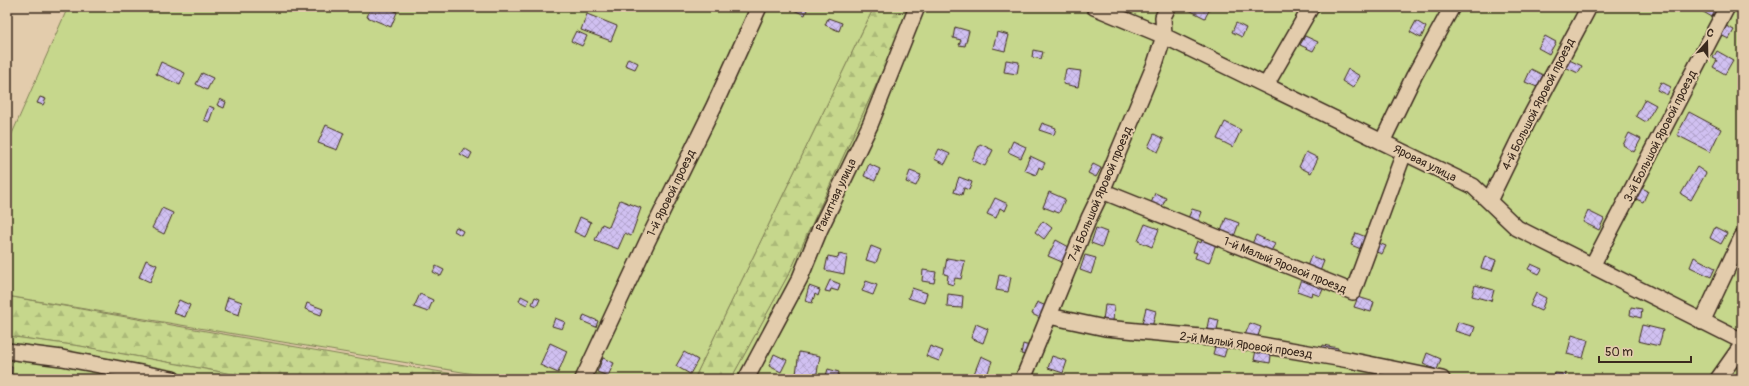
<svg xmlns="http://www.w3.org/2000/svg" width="1749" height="386" viewBox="0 0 1749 386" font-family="Pangolin,sans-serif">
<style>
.forest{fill:url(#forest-firs);stroke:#808055}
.green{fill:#c6d78c;stroke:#808055}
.building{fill:url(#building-cross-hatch);stroke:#3b2a1e}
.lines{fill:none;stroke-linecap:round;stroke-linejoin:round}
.minor-casing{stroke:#3b2a1e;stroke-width:18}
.minor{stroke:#e3ccac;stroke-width:15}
.labels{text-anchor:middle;stroke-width:4;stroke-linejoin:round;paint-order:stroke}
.street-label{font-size:12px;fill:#3b2a1e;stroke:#e3ccac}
</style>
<defs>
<pattern id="forest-firs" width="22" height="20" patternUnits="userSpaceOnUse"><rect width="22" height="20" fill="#c6d78c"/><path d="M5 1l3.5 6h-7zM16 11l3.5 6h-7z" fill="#abb978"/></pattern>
<pattern id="building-cross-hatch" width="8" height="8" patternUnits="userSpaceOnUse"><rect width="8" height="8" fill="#d0c0f1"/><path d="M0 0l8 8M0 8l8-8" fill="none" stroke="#b4a5ce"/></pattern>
</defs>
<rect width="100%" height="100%" fill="#e3ccac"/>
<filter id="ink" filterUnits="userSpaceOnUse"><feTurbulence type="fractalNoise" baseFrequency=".025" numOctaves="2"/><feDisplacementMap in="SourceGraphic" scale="8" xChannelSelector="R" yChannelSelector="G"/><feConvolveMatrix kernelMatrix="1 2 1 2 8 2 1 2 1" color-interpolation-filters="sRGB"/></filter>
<g filter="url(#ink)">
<path class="forest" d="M874 7H912L791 270 731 379H694Z
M7 296 416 368 487 379H259L80 346 7 336Z"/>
<path class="green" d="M68 7H874L694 379H504L7 296V145Z
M912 7H1742V379H731L791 270Z
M7 336 80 346 259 379H7Z"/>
<path class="building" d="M371 7H386L397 12 391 27 367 17Z
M790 7H808L805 15 789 8Z
M1183 7H1211L1205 18Z
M1701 7H1717L1712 17 1700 10Z
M587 14 617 26 611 41 581 30Z
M828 18 842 23 839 31 825 25Z
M1416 21 1426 27 1421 38 1410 32Z
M1236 23 1246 28 1242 37 1232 32Z
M1722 24 1734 30 1729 39 1718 34Z
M955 27 969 31 965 46 959 45 961 40 953 38Z
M576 31 587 36 582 46 571 41Z
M997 32 1009 35 1005 51 993 48Z
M1305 36 1318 42 1313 51 1300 45Z
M1545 36 1556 42 1549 54 1538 48Z
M1033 50 1043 52 1041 59 1032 57Z
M1717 51 1733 60 1725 74 1713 67 1717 60 1713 58Z
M628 58 638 63 635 69 625 65Z
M1567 59 1582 66 1578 73 1563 66Z
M1006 60 1019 62 1017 74 1004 72Z
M161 62 185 73 180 85 156 74Z
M1066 69 1081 71 1078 87 1063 84Z
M1348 69 1360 76 1353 88 1342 81Z
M1531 69 1543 75 1537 87 1525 82Z
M202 73 213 78 207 90 196 84Z
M1661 82 1671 87 1667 95 1657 90Z
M40 97 46 99 43 105 37 103Z
M220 99 226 102 224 108 217 105Z
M1645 99 1656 105 1646 122 1636 116Z
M209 106 214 108 209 122 204 120Z
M1689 112 1721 129 1710 152 1677 135Z
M1225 122 1241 130 1233 147 1217 139Z
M1042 123 1056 128 1054 135 1039 130Z
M326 125 344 133 337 150 318 143Z
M1629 133 1641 139 1634 152 1623 145Z
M1154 134 1164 139 1158 152 1148 147Z
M1013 141 1026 147 1021 158 1008 152Z
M980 144 993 150 985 166 972 160Z
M464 148 472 153 469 159 460 154Z
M939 149 950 154 945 164 934 159Z
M1306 152 1318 158 1311 173 1299 167Z
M1030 156 1045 163 1042 169 1039 167 1036 175 1024 170Z
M869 164 880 169 875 181 864 176Z
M1093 164 1101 168 1096 177 1088 173Z
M1697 167 1706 173 1691 200 1681 194Z
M910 171 921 175 916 186 906 182Z
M959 177 972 182 969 190 964 188 962 195 954 192Z
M1636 185 1648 191 1643 202 1631 197Z
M1049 192 1065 199 1059 213 1043 207Z
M1155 193 1166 198 1160 211 1150 206Z
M995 198 1008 204 1005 211 1000 208 996 218 987 214Z
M620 200 641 208 631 236 625 233 618 249 595 240 602 224 609 227Z
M162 208 173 213 164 234 152 228Z
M1192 209 1202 212 1196 227 1186 223Z
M1588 211 1604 219 1599 230 1583 222Z
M580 217 591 222 585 237 574 232Z
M1226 218 1239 223 1233 239 1220 234Z
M1043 221 1052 228 1044 239 1035 232Z
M1145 224 1159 229 1152 247 1138 241Z
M456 227 463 231 461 235 454 231Z
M1715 227 1727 233 1721 244 1710 238Z
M1096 228 1107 232 1102 247 1091 243Z
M1356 233 1366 237 1361 249 1351 245Z
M1256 235 1275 244 1269 255 1251 246Z
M1202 239 1216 244 1209 263 1195 258 1197 253 1193 252 1197 241 1201 243Z
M1056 240 1069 247 1062 262 1048 256Z
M1376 242 1386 246 1382 254 1373 251Z
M871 246 881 250 876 263 866 260Z
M839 254 847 256 844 274 825 270 828 256 838 258Z
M1085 255 1096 258 1091 274 1080 270Z
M1311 256 1324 261 1319 274 1306 269Z
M1485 256 1496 260 1492 271 1481 268Z
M1694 257 1715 268 1711 277 1690 267Z
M947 258 965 261 961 279 955 278 953 285 947 283 948 275 944 274Z
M146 260 157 265 150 282 139 277Z
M1531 264 1542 269 1539 274 1528 269Z
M436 266 444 270 441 276 433 272Z
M923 270 936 272 934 283 922 281Z
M999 275 1011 277 1008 292 996 290Z
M1301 279 1324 287 1320 296 1312 293 1311 296 1297 291Z
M830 280 840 284 838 291 831 289 830 292 825 291Z
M866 281 877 285 873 295 862 291Z
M1475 285 1494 290 1491 301 1472 296Z
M809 286 820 290 818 296 815 294 812 303 805 301Z
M912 288 927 293 924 303 908 298Z
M1536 293 1546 298 1541 311 1530 306Z
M420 294 433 300 428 312 414 307Z
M948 294 963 296 962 308 947 307Z
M521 296 529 300 527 305 519 301Z
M228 297 242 302 239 315 224 310Z
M535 297 540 299 537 306 532 304Z
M1358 297 1374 302 1371 312 1354 307Z
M179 300 190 305 185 317 173 313Z
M1037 302 1046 306 1040 318 1032 314Z
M307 303 323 309 321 315 305 309Z
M1105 305 1114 306 1113 322 1103 321Z
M1631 307 1642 309 1641 318 1630 315Z
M1146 308 1156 311 1152 327 1142 324Z
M584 315 598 321 596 327 582 321Z
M555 318 565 322 562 329 552 326Z
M1209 318 1219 320 1216 335 1206 333Z
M1458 322 1475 327 1472 336 1455 331Z
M1250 323 1261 327 1257 339 1245 335Z
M976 324 988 329 983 343 971 338Z
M1642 325 1663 330 1659 346 1638 341Z
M1572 335 1588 340 1583 358 1567 354Z
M1217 340 1228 344 1224 357 1213 354Z
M550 343 567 351 558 373 540 365Z
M1023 344 1033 347 1030 356 1021 354Z
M1257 345 1272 348 1270 363 1254 360Z
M1323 345 1338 348 1336 356 1321 352Z
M930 346 943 351 939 361 926 356Z
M684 352 698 360 690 374 676 366Z
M799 352 820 356 816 378 796 374Z
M1427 353 1441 359 1437 370 1423 364Z
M774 354 787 360 781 372 769 366Z
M981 356 992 361 986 378 974 374Z
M1052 356 1067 361 1063 373 1048 368Z
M603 358 614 363 608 376 597 372Z
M7 367H12L11 379H7Z
M828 369 839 372 837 379H825Z
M1555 373 1566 374 1565 379H1554Z"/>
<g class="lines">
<defs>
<path id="minor" d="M1094 7 1164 36 1473 186 1517 228 1742 341
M1266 85 1311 7
M1382 142 1414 76 1452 7
M1102 191 1353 292 1404 153
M1489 201 1527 123 1589 7
M1592 266 1727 7
M1049 316 1105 328 1233 340 1349 360 1442 379
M1702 322 1742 237
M7 351 62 358 173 379
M583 379 647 242 714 106 759 7
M746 379 800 278 820 229 870 125 917 7
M1023 379 1089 218 1102 191 1155 64 1164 36 1163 17 1168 7
M1718 379 1742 345"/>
</defs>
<use href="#minor" class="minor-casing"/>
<use href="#minor" class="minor"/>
</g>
</g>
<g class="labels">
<g class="street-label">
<text transform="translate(1538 104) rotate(-63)" y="4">4-й Большой Яровой проезд</text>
<text transform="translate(1660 136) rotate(-63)" y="4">3-й Большой Яровой проезд</text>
<text transform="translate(1425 163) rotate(26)" y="4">Яровая улица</text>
<text transform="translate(671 193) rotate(-64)" y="4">1-й Яровой проезд</text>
<text transform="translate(1100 194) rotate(-67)" y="4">7-й Большой Яровой проезд</text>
<text transform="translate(836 195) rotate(-65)" y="4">Ракитная улица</text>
<text transform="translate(1285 265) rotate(22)" y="4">1-й Малый Яровой проезд</text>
<text transform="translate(1246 345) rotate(8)" y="4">2-й Малый Яровой проезд</text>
</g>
</g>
<rect width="1749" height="386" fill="none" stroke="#e3ccac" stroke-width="24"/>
<rect x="12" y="12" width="1725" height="362" fill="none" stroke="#3b2a1e" stroke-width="1.5" filter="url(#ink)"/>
<g transform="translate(1707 42) rotate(20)" stroke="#e3ccac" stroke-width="3" paint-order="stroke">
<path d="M0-3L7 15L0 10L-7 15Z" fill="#3b2a1e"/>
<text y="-6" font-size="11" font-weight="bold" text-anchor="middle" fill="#3b2a1e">С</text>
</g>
<path d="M1599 356v6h92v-6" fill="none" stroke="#3b2a1e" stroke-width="2"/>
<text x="1605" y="356" font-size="12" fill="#3b2a1e" stroke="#e3ccac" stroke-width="3" paint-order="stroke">50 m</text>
</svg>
